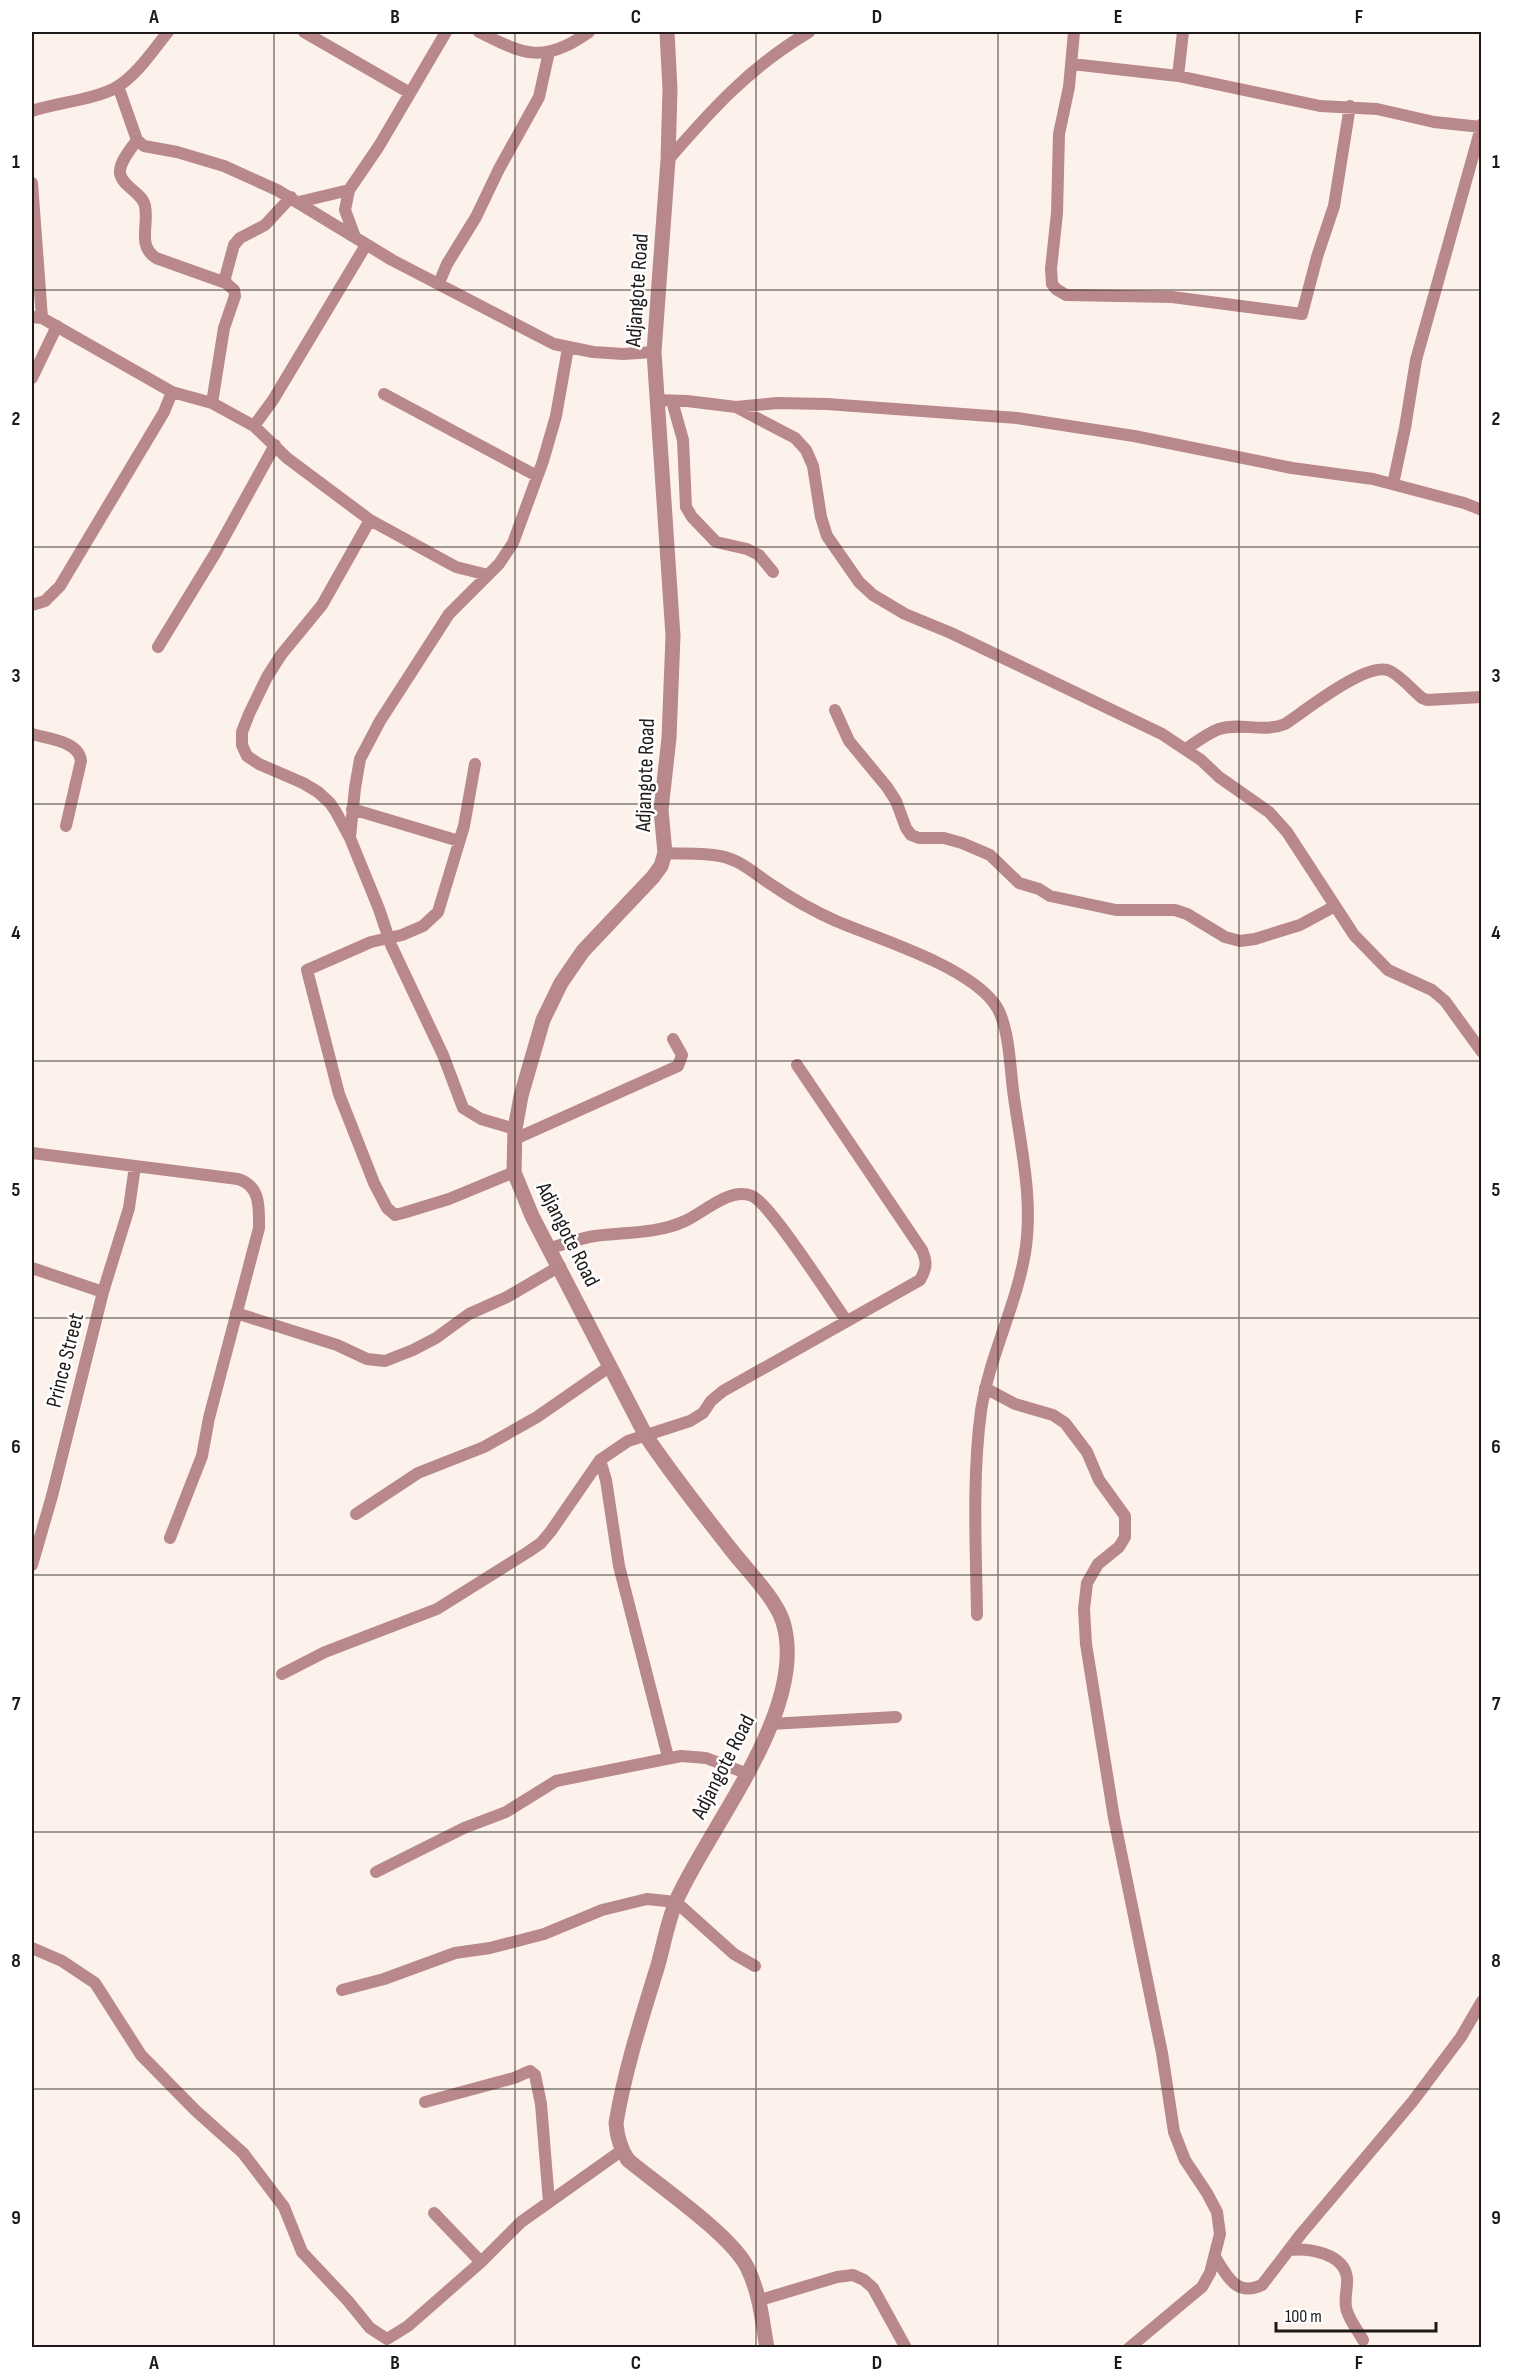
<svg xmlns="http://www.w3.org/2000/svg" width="1513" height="2379" viewBox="0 0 1513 2379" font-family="'Sofia Sans Condensed',sans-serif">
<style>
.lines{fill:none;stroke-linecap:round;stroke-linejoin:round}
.minor{stroke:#b9888a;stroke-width:12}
.tertiary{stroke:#b9888a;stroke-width:15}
.grid{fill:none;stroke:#1e1a19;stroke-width:1.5;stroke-opacity:0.55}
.labels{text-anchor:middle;stroke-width:5;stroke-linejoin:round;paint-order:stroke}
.street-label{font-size:22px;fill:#1e1a19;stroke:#fff}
.neatline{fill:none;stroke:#1e1a19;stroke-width:2}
.grid-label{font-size:20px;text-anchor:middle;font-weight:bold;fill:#1e1a19}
</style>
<rect width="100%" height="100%" fill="#fdf1eb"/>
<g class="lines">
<path class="minor" d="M304 32 410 93
M479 32C525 55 543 64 589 32
M1074 32 1069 87 1059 134 1057 213 1051 269 1052 284 1056 289 1066 295 1172 297 1302 314 1317 257 1334 206 1350 106
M1072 64 1178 76 1320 106 1377 109 1434 122 1481 127
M1178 76 1183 32
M118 86 137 140 144 146 177 152 224 166 277 190 392 260 554 344 593 352 623 354 654 352
M32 111C56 103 97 99 117 87 138 74 153 50 168 32
M137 140C131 149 119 162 120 173 122 187 142 192 145 206 149 225 137 246 156 258L226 283
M668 160C712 109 750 67 809 32
M32 183 42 318
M299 202 349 190
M355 237 345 210 349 190 379 146 446 32
M439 283 447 264 476 217 499 169 539 97 549 52
M32 317 42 318 172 392
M32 378 57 326
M384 394 537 476
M656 400 687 401 736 407 777 403 827 404 1017 418 1134 436 1292 468 1373 479 1464 503 1482 510
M672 401 683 440 686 507 692 517 716 542 747 549 759 555 773 572
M212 403 224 328 235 296 234 290 226 283 225 278 234 245 240 238 265 225 291 197
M736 407 795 438 806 450 813 466 821 517 827 536 859 582 873 595 905 614 951 633 1162 734 1201 760 1219 777 1269 812 1287 832 1354 935 1388 970 1432 990 1445 1001 1482 1052
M254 426 273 400 366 245
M1393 484 1405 428 1416 360 1482 124
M370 520 322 605 281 655 267 677 249 714 242 732V745L247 756 259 764 303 783 318 792 330 803 336 812 350 838 379 909 391 945 443 1055 463 1108 481 1119 515 1129
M32 605 45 601 60 586 164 412 172 392 212 403 254 426 287 458 370 520 456 567 488 575
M158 647 216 552 275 445
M835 710 849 741 887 787 896 801 906 828 911 835 919 838H944L962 843 990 855 1019 883 1039 889 1050 896 1116 910H1175L1187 914 1225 937 1240 941 1255 939 1300 925 1335 906
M32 734C48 739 79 741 81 761L66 826
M1186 749C1196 742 1208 733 1219 729 1241 722 1263 733 1285 724 1305 711 1368 660 1390 671 1402 677 1412 690 1422 698L1427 700 1482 697
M475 764 464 826 438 912 423 926 402 935 371 942 307 970 339 1094 374 1183 387 1208 395 1215 403 1213 449 1199 514 1172
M352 809 459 841
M350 837 355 788 360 759 380 721 449 614 499 564 513 543 543 461 556 416 568 348
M665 853C683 854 702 853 720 856 742 860 757 876 775 887 794 900 816 912 836 921 881 940 965 965 994 1003 1009 1022 1010 1066 1013 1090 1020 1144 1034 1199 1025 1253 1016 1307 989 1357 981 1411 972 1478 976 1548 977 1615
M515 1139 678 1066 682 1055 673 1039
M32 1153 238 1179C261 1186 259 1208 259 1228L209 1418 202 1456 170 1538
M551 1248C565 1244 580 1238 595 1236 626 1232 657 1234 685 1221 705 1212 729 1187 752 1196 770 1203 830 1298 846 1320
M32 1268 103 1292
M236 1313 337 1345 367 1359 385 1361 413 1350 436 1338 469 1314 507 1297 560 1266
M985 1388 1015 1404 1053 1415 1065 1423 1087 1452 1099 1480 1125 1516V1537L1119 1547 1098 1564 1087 1583 1084 1609 1086 1644 1114 1818 1162 2053 1174 2132 1185 2160 1207 2193 1217 2212 1220 2234 1210 2273 1202 2287 1129 2348
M600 1460 606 1480 619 1566 668 1757
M356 1514 418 1473 484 1447 537 1417 609 1367
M32 1565 52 1496 103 1292 129 1208 135 1166
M282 1674 325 1652 437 1609 528 1552 541 1543 551 1531 600 1460 628 1441 690 1421 703 1413 711 1401 723 1391 920 1280C927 1268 927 1262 922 1250L797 1065
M770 1724 896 1717
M376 1872 464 1828 506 1812 556 1781 681 1756 706 1758 748 1774
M32 1948 62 1961 95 1983 141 2055 195 2110 243 2153 284 2207 302 2252 348 2301 370 2328 387 2339 408 2326 481 2262 521 2222 621 2151
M342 1990 384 1979 455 1953 490 1948 544 1934 602 1910 647 1899 676 1902 734 1954 755 1966
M425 2102 514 2078 530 2071 535 2075 541 2104 549 2202
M434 2213 481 2262
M1289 2250C1309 2248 1344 2253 1347 2278 1348 2289 1343 2301 1347 2311 1350 2321 1358 2331 1363 2340
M1215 2257C1227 2276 1236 2297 1262 2285L1301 2234 1413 2101 1461 2037 1482 2001
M760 2300 837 2277 853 2275 864 2280 873 2288 906 2348"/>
<path class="tertiary" d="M667 32 670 89 668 160 654 352 673 636 669 738 661 810 665 853 661 866 653 877 583 951 561 983 543 1020 521 1096 515 1129 514 1172 532 1216 646 1436C673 1476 703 1514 733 1552 748 1571 776 1599 783 1622 809 1707 711 1824 677 1899 668 1920 664 1943 658 1965 642 2017 625 2069 616 2123 617 2137 620 2148 628 2160 658 2185 731 2235 747 2267 760 2293 762 2320 767 2348"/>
</g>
<path class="grid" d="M274 32V2348M515 32V2348M756 32V2348M998 32V2348M1239 32V2348M32 290H1482M32 547H1482M32 804H1482M32 1061H1482M32 1318H1482M32 1575H1482M32 1832H1482M32 2089H1482"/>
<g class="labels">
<g class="street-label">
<text transform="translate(636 290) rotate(-86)" y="8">Adjangote Road</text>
<text transform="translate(644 775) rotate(-88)" y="8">Adjangote Road</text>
<text transform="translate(569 1234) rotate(63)" y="8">Adjangote Road</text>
<text transform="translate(64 1360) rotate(-76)" y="8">Prince Street</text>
<text transform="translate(722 1766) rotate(-63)" y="8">Adjangote Road</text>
</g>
</g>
<rect width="1513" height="2379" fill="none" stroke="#ffffff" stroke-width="66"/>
<path d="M1276 2322v9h160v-9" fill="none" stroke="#1e1a19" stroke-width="3"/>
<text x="1285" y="2322" font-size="18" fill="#1e1a19" stroke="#ffffff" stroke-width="4.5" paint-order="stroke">100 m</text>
<rect x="33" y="33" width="1447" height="2313" class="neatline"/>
<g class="grid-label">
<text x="154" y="23">A</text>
<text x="395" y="23">B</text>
<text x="636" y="23">C</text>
<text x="877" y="23">D</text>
<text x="1118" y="23">E</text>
<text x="1359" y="23">F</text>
<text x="16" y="168">1</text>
<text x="1496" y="168">1</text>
<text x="16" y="425">2</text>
<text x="1496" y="425">2</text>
<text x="16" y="682">3</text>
<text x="1496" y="682">3</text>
<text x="16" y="939">4</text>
<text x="1496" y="939">4</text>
<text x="16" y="1196">5</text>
<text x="1496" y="1196">5</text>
<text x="16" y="1453">6</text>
<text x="1496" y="1453">6</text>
<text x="16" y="1710">7</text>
<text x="1496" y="1710">7</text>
<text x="16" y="1967">8</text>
<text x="1496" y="1967">8</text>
<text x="16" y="2224">9</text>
<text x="1496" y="2224">9</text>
<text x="154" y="2369">A</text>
<text x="395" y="2369">B</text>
<text x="636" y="2369">C</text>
<text x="877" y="2369">D</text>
<text x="1118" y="2369">E</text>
<text x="1359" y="2369">F</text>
</g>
</svg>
